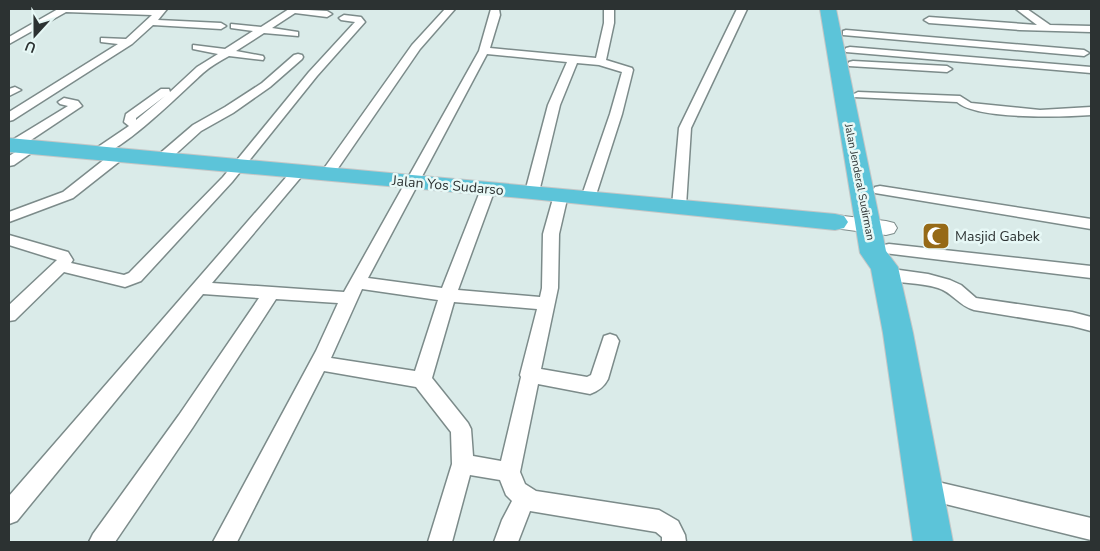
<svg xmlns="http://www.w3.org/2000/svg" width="1100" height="551" viewBox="0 0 1100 551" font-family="'Nunito Sans',sans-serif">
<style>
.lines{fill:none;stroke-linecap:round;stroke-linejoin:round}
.street-casing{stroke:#7c8b8a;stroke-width:3}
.secondary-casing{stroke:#7c8b8a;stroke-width:2}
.highway-casing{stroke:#c4c6c6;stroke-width:2}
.street{fill:#fff;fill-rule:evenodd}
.secondary{fill:#fff;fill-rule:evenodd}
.highway{fill:#5cc4d9;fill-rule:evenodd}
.labels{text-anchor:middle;stroke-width:5;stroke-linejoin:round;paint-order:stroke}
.far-street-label{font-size:11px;fill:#2c3232;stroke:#e7f8f6}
.street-label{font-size:14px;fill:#2c3232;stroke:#e7f8f6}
.poi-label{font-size:14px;fill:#2c3232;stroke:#e7f8f6;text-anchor:start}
</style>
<rect width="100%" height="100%" fill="#daebe9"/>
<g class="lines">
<defs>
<path id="street" d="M58 9H167L158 20 221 23 226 26 221 29 153 25 132 44 13 120 9 121V112L118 44 101 42V38L126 39 152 15 66 12 9 44V37Z
M289 9 327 11 332 14 327 17 295 13 272 28 298 32V36L264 33 236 51 263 56 264 58 263 60 229 56C220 61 211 66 203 73 186 88 115 160 95 155L94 152 95 149 129 126 124 122 126 114 161 89H169L170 92 197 67 218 54 193 49V45L225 49 253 31 231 28V24L261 27ZM165 96 136 120V118Z
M445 9H455L420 49 332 177H322L320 174 412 45Z
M491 9H499L500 15 490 48 596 58 604 23V9H614V23L606 60 632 68 633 70 622 114 595 198 593 201H583L581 198 610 114 622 72 599 65 577 63 560 105 539 192 537 195H527L525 192 548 105 567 62 487 54 368 278 442 288 481 189 483 186H493L495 189 458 290 540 297 542 288 543 234 554 195 556 192H566L568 195 559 234 558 288 541 369 587 377 591 375 604 336 610 334 616 336 619 341 608 379C604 387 598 391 590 394L538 384 520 472 525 484 536 491 659 510 678 521 685 535 686 542H662V537L656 532 530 511 518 542H494L502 520 512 501 506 495 500 480 470 475 452 542H428L452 464 451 432 416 387 324 371 237 542H213L316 351 338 303 276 299 193 427 115 542H89L93 534 179 415 259 298 203 294 17 521 9 524V496L295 167 300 166 307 170 212 283 344 292 479 51ZM362 289 438 300 415 371 331 358ZM454 302 537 309 520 375 521 377 501 461 473 456 471 429 468 423 432 378Z
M737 9H747L691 128 686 206 684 209H674L672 206 679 128Z
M1016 9H1027L1050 25 1091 26V32L1020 30 929 23 924 20 929 17 1037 25Z
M344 15 361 17 365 22 317 76 232 182 141 281 125 287 64 272 15 320 9 321V305L57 260 9 245V235L68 252 73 260 71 263 124 275 129 273 223 177 309 72 355 22 341 20 339 18Z
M846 30 1084 50 1089 53 1084 56 843 35V31Z
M850 47 1091 67V73L846 52 845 50 846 48Z
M298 54 302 55 303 57 302 59 270 87 233 113 201 131 168 161H158L156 158 158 155 193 125 225 107 262 83 294 55Z
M853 61 947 66 952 69 947 72 849 66 848 64 849 62Z
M15 87 21 90 9 96V89Z
M858 92 960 96 971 103 1040 110 1091 107V115C1063 117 977 120 957 102L854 97 852 95Z
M64 98 78 101 82 106 19 148H9V142L68 106 60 104 58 102Z
M32 142 38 146 37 149 14 165 9 166V156Z
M120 150 125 151 127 154 125 157 73 198 9 222V212L63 192 115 151Z
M880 186 1091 219V229L875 193 873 190 875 187Z
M889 244 1091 266V278L884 253 881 249 884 245Z
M885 268 928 274 950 280 961 285 976 298 1072 312 1091 317V331L1072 326 974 310C959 306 952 292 938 288 919 282 898 284 879 278L877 274 879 270Z
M925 479 1091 518V540L925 499 917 496 914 489 917 482Z"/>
<path id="secondary" d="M835 215 886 221 894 223 897 228 894 233 886 235 827 227 824 222 827 217Z"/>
<path id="highway" d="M820 9H836L886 251 898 267 913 333 953 542H913L883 333 871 269 860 253Z
M9 138 835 214 844 216 848 222 844 228 835 230 532 199 9 152Z"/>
</defs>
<use href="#street" class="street-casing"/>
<use href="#secondary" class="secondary-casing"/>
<use href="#highway" class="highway-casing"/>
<use href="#street" class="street"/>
<use href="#secondary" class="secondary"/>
<use href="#highway" class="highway"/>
</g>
<defs>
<symbol id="mosque-square" viewBox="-11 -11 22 22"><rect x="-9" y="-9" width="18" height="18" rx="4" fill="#966a17" stroke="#e7f8f6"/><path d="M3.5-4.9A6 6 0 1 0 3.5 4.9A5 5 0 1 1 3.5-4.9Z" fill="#fff"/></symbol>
</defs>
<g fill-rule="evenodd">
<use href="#mosque-square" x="920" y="220" width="32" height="32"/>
</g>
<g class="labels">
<g class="far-street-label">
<text transform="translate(860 182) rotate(79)" y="4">Jalan Jenderal Sudirman</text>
</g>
<g class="street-label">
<text transform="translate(448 185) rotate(5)" y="5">Jalan Yos Sudarso</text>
</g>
<g class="poi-label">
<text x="955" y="241">Masjid Gabek</text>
</g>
</g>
<rect width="1100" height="551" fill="none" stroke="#2c3232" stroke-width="20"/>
<g transform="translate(35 35) rotate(201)" stroke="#e7f8f6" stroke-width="4" paint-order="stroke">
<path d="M0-4L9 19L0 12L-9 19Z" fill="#2c3232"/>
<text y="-8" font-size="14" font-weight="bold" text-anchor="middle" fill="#2c3232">U</text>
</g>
</svg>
